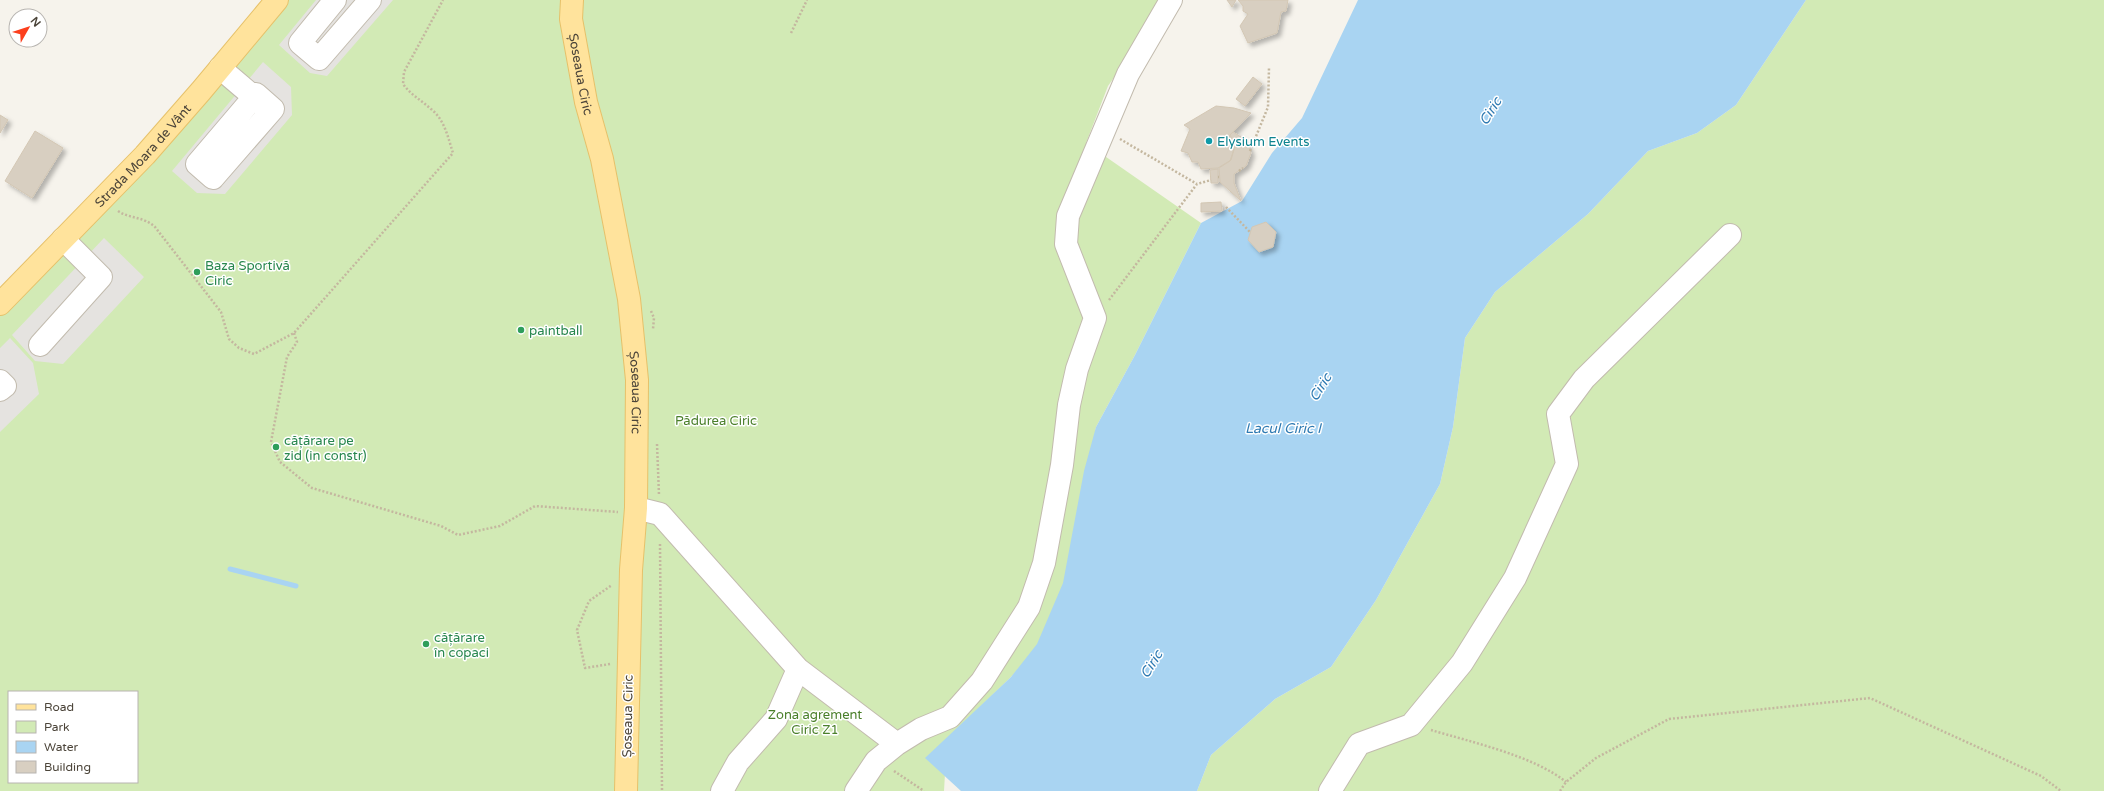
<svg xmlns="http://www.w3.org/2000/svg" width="2104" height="791" viewBox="0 0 2104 791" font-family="'Varela Round',sans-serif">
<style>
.green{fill:#d2eab5;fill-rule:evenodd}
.parking{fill:#e5e3e0}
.water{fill:#a9d4f2}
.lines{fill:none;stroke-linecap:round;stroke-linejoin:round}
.stream{stroke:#a9d4f2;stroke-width:5}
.building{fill:#d8cfc1;stroke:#d3c7b4;filter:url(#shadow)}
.minor-casing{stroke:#c2bbae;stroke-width:24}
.major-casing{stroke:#e6c16a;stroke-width:24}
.path{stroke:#c4b79f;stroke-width:2.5;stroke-dasharray:2 2;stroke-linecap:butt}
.minor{stroke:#fff;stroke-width:22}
.major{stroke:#ffe39c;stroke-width:22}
.culture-dot{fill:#0f9aa8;stroke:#fff;stroke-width:1.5}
.leisure-dot{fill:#2e9e5b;stroke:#fff;stroke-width:1.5}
.labels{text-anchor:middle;stroke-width:3;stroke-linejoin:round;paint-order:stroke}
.street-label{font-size:13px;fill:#4b4439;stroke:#fff}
.culture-label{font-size:13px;fill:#0d838f;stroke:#fff;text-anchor:start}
.leisure-label{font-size:13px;fill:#27864d;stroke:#fff;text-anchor:start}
.park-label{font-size:13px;fill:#4a7f2a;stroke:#fff}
.water-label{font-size:14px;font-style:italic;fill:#2e7ab2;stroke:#fff}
</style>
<defs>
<filter id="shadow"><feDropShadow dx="3.5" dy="3.5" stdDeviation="2" flood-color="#0004"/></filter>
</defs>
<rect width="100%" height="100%" fill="#f6f3ec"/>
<path class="green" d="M269 0H1168L1108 86 1086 143 1201 223 1135 355 1096 427 1076 551 1045 641 1011 677 947 739 944 791H0V307ZM9 692H137V782H9Z
M1806 0H2104V791H1197L1211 755 1275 699 1331 667 1376 600 1440 484 1453 427 1465 338 1495 292 1588 214 1648 151 1697 133 1736 105Z"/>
<path class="parking" d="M316 0H393L327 76 310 73 279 45Z
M263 62 291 87 292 115 225 194 197 193 172 171Z
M104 238 144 277 63 364 35 361 12 335Z
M10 338 33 363 39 394 0 432V348Z"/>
<path class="water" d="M1358 0H1806L1736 105 1697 133 1648 151 1588 214 1495 292 1465 338 1453 427 1440 484 1376 600 1331 667 1275 699 1211 755 1197 791H961L925 758 1011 677 1037 644 1063 583 1084 471 1096 427 1135 355 1201 223 1242 201 1272 153 1302 118Z"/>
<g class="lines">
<path class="stream" d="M230 569 296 586"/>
</g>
<path class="building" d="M1227 0H1236L1232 7Z
M1238 0H1288L1286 11 1281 12 1277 33 1248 43 1240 26 1248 14 1243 11V6Z
M1253 77 1262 84 1245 106 1236 99Z
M1216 106 1234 108 1251 113 1229 136 1235 146 1231 160 1218 168 1201 169 1198 162H1192L1188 153 1181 151 1190 129 1184 125Z
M0 115 8 120 0 133Z
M35 131 63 148 32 198 5 181Z
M1233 132 1246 140 1251 153 1246 166 1234 174V183L1241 201 1220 182 1219 168 1230 161 1235 146 1230 135Z
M1218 169V183H1211L1210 170Z
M1221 202 1222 211 1201 212V203Z
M1266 222 1276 232 1273 247 1259 252 1248 240 1252 227Z"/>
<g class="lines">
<defs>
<path id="minor" d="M335 0 300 43 319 59 370 0
M220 68 254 97 197 164 213 178 273 109 256 94 254 97
M40 345 101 277 63 239
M0 381 5 386 0 390
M636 508 660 514 798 669 897 744 921 729 950 717 982 681 1029 607 1044 563 1062 465 1069 405 1077 369 1095 318 1066 244 1068 216 1128 74 1171 0
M722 791 738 762 776 719 798 669
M856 791 876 761 897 744
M1330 791 1359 744 1411 725 1462 663 1515 578 1567 464 1558 414 1584 379 1730 235"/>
<g id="major">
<path id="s1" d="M572 0 571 19 586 102 602 159 629 299 637 380 636 508 631 570 626 791"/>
<path id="s2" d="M0 304 145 155 201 91 277 0"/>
</g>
</defs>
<use href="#minor" class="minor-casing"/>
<use href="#major" class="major-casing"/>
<path class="path" d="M791 33 807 0
M1120 139 1197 184
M1250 151 1268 107 1269 68
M1239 171 1243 168
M1218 177H1219
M1226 207 1250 232
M118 211C130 219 143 216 155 227L221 312 229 339 239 348 254 354 294 333 453 153C448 138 445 120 431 109 421 100 411 95 403 84L404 72 443 0
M1109 300 1197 184 1211 180
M651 311 654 318 653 329
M294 333 297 342 287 357 271 442 280 462 312 488 441 526 458 535 500 526 535 506 618 512
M657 444 659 495
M660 544 662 791
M610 664 585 668 577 630 589 601 612 585
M1431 730C1471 742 1534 756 1566 782
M894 771 924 791
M1560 791 1566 782 1596 758 1669 719 1870 698 2041 776 2061 791"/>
<use href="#minor" class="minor"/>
<use href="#major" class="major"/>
</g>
<circle class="culture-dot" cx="1209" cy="141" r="4"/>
<g class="leisure-dot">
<circle cx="197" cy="272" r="4"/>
<circle cx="521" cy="330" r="4"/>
<circle cx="276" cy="447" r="4"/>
<circle cx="426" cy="644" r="4"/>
</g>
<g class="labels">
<g class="street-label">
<text dy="5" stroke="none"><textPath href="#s1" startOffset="75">Șoseaua Ciric</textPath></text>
<text dy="5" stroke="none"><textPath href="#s2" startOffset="206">Strada Moara de Vânt</textPath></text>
<text dy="5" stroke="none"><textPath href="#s1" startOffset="399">Șoseaua Ciric</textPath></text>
<text transform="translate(627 716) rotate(-89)" y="5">Șoseaua Ciric</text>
</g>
<g class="culture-label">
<text x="1217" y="146">Elysium Events</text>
</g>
<g class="leisure-label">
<text x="205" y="270">Baza Sportivă<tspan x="205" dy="15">Ciric</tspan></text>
<text x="529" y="335">paintball</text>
<text x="284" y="445">cățărare pe<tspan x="284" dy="15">zid (in constr)</tspan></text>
<text x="434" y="642">cățărare<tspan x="434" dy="15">în copaci</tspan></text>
</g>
<g class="park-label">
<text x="716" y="425">Pădurea Ciric</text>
<text x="815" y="719">Zona agrement<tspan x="815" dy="15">Ciric Z1</tspan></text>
</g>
<g class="water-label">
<text transform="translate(1490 111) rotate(-58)" y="5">Ciric</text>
<text transform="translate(1320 387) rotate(-58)" y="5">Ciric</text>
<text x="1283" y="433">Lacul Ciric I</text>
<text transform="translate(1151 664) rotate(-58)" y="5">Ciric</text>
</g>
</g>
<rect x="8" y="691" width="130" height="92" fill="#ffffff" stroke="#b7b4b0"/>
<rect x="16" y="704" width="20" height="6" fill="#ffe39c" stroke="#b7b4b0"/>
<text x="44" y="711" font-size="12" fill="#4b4439">Road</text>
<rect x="16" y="721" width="20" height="12" fill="#d2eab5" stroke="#b7b4b0"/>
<text x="44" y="731" font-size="12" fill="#4b4439">Park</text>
<rect x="16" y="741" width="20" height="12" fill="#a9d4f2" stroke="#b7b4b0"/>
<text x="44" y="751" font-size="12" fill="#4b4439">Water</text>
<rect x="16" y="761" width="20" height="12" fill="#d8cfc1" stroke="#b7b4b0"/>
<text x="44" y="771" font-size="12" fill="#4b4439">Building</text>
<g transform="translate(28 28) rotate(51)"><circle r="19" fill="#ffffff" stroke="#b7b4b0"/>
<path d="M0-3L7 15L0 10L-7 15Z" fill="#fc3f1d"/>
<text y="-6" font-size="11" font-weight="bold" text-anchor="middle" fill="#4b4439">N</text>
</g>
</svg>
